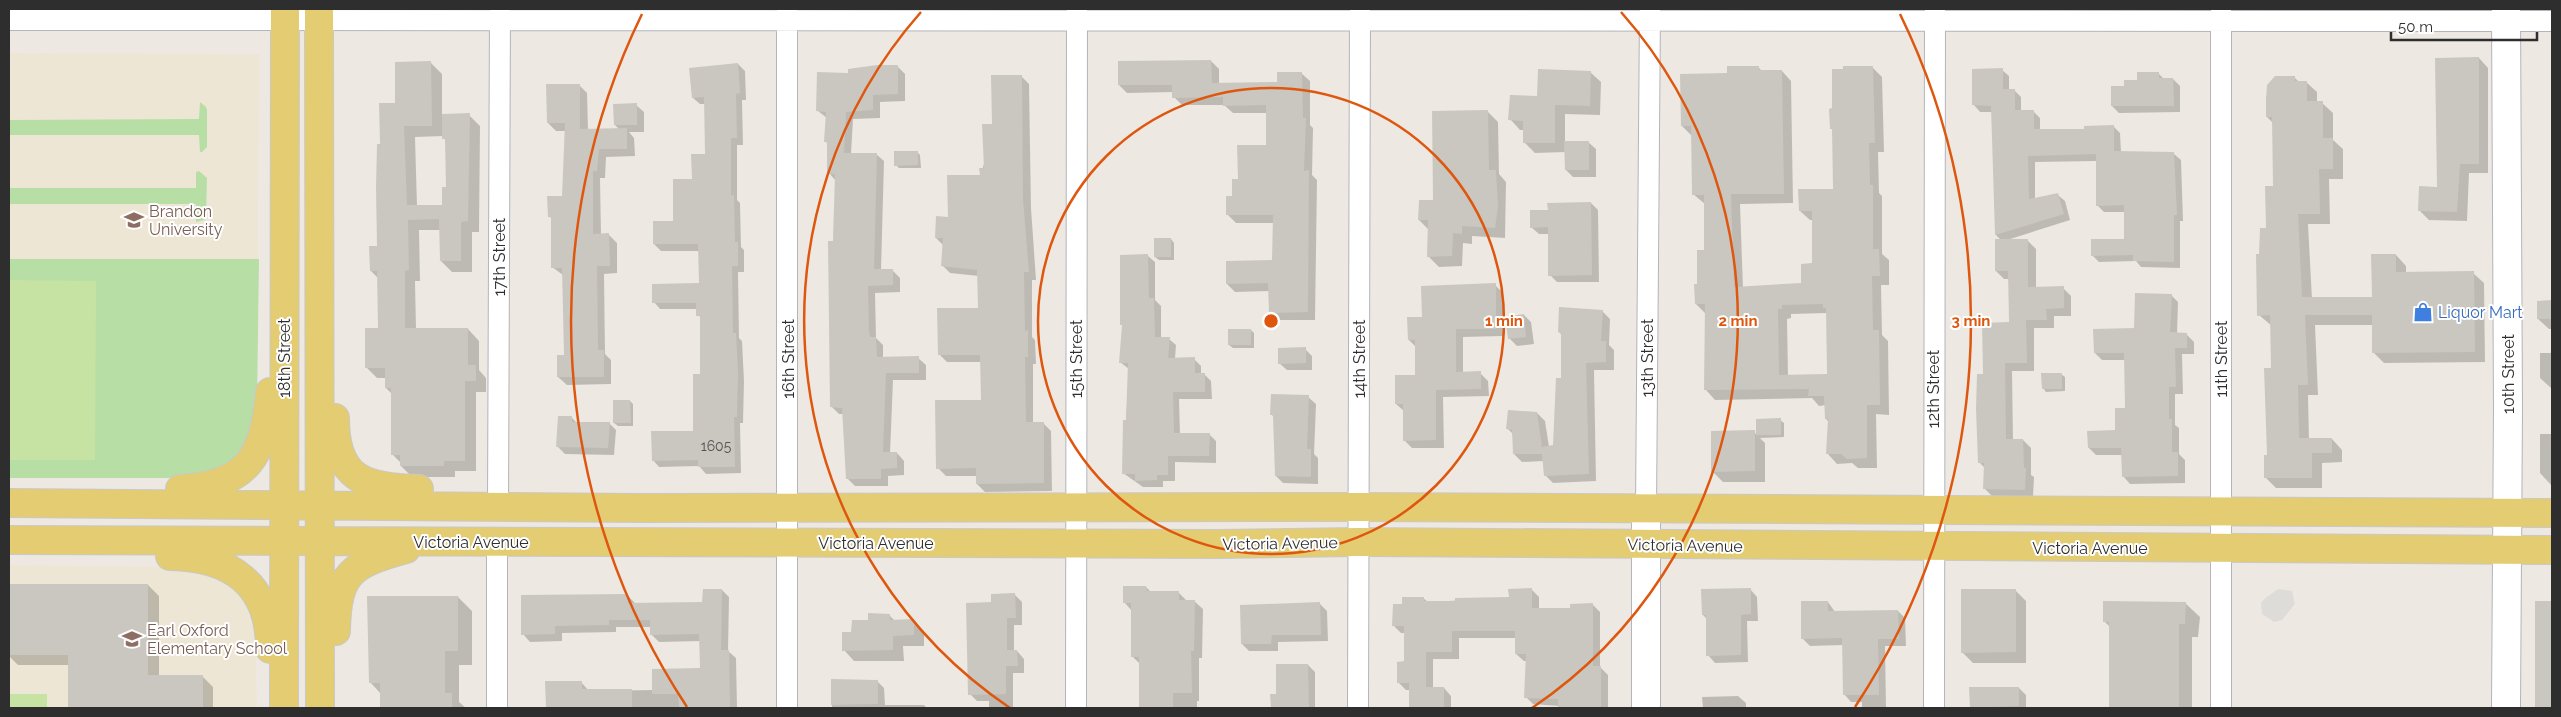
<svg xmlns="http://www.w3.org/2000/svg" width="2561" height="717" viewBox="0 0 2561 717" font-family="Raleway,sans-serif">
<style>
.education{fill:#ede6d4}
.green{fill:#b7dea5}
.pitch{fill:#c6e3a3}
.plaza{fill:#dedcd9}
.shadow{fill:#0003;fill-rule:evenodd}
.building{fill:#cac7c0;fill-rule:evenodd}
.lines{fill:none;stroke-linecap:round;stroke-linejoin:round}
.street-casing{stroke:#b3b4bc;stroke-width:22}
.secondary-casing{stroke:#b3b4bc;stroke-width:30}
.primary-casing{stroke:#c9c9c9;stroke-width:30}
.street{stroke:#fff;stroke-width:20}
.secondary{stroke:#fff;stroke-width:28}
.primary{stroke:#e3cc72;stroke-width:28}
.ring{fill:none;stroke:#df570e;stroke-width:2.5}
.labels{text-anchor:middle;stroke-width:4;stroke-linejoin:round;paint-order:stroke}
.number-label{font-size:14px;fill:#555452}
.education-label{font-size:16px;fill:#785e54;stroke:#fff;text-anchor:start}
.street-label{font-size:16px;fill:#2e2e2e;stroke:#fff}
.shop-label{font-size:16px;fill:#366cbe;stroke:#fff;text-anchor:start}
.centre{fill:#df570e;stroke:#fff;stroke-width:2.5}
.ring-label{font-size:15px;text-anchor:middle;font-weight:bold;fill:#df570e;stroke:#fff;stroke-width:4;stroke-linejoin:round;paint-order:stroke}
</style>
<rect width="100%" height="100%" fill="#ede9e2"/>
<path class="education" d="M9 53 259 54 257 405 9 478Z
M9 565 169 567 193 570 225 581 237 591 245 604 255 634 257 708H9Z"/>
<path class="green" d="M200 102 206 107 207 110V147L202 152H200L199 135H9V120L199 119Z
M199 171 207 178 206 216 204 220 196 222V204H9V188H196V172Z
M9 259H259L257 404 245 445 231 461 221 467 188 476 168 478H9Z"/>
<path class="pitch" d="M9 280 96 281 95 460H9Z
M9 694H47V708H9Z"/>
<path class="plaza" d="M2278 589 2292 591 2295 604 2282 620 2274 622 2262 614 2261 603 2264 599Z"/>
<path class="shadow" d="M1700 9H1773V10L1703 11Z
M2479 58 2488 68V173H2469L2467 221 2429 220 2419 210 2438 188Z
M1211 61 1219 69V84L1279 83 1301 73 1310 81V125L1313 128 1312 175 1317 180 1315 320H1278L1270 312V291L1235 292 1227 284 1273 261 1274 223H1236L1228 215 1239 180 1268 146 1267 113H1233L1224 105H1182L1174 97V92L1127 93 1119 85Z
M431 63 442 74V115H469L480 126 479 232H472V272H452L441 261 440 230H419L420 281H415L416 329H468L479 341V370L486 378V392H476V471H455V477H412L401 466V463L392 454V394L386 388V378H377L366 367 379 329 378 278 371 271 378 247 381 145 397 104ZM444 136 447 141V188L443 206H417L415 137Z
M738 64 745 71 746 100H742L743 145H737V200L740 203 741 247 744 250V272H738L739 338 742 341 744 381 743 423H740L741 473 706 474 699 466 659 467 653 460 695 432 701 375V318L698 315V309H660L654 302 700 284V251H661L654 244 674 222 706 155 705 104H700L693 98Z
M897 66 905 74V101L880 102V118L853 119 851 154H876L884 161 881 271 892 270 900 278V292L875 293 876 338 883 345V358H918L926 365V380H893L890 454 897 453 904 461V475L888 476V486H855L848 479 844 414H839L832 407 834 210H837L836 181 829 173 828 144 825 141 827 118 818 111 850 74Z
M1758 67 1762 71H1782L1791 81 1793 203 1740 204 1743 288 1802 284 1814 265 1813 220H1810L1800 211 1835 190 1834 131 1831 128 1872 67 1882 77 1884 152H1878L1879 193 1882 196V254L1889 260V285H1881L1882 335 1888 341 1889 415 1876 414 1877 468H1858L1852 463 1837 464 1828 454 1829 422 1826 419V405L1819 406 1812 398 1715 400 1706 390V314L1696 304 1705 251V204L1693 194 1692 136 1682 126 1728 75ZM1827 313 1828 376H1788L1787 319 1791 318V314Z
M2002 70 2009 76V90H2014L2021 97V112L2033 111 2040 118V130H2085L2114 127 2120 133 2121 152 2174 154 2181 160 2183 221H2180V268L2141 267 2136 261 2099 262 2092 255 2126 241 2125 212H2104L2097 205V161L2035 162V199L2058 195 2065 201 2070 220 2007 240 2028 241 2036 249V288H2063L2071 296V316H2054V328H2034V371H2012L2013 440H2023L2031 448V475L2034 477 2033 497 1992 496 1984 488 1985 468 1979 462 1984 375 2010 324 2009 279H2004L1996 271 2002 241 1996 235 1993 112H1980L1974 105Z
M1590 72 1601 82 1600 115 1565 114V142H1588L1596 149V177H1573L1566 170V152L1535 153 1524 142V130H1520L1510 119 1538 97Z
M2158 73 2164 79H2173L2180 86V112L2119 113 2112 106 2125 87Z
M1021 76 1029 84 1031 208 1036 280H1032V337L1035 340 1036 364H1033V423H1043L1051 431 1052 491 985 492 977 484V476H946L938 468 982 401V362H947L939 354 979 309V276L950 273 942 265 943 245 936 238 981 176 993 125Z
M2295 78 2299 82H2306L2317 92V103H2322L2333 113V140L2343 149V179H2329L2330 224H2308L2312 299H2373L2396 255 2406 266V273H2473L2484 283 2485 362 2384 363 2373 352V325H2315L2318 395H2308L2309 440 2332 439 2342 450V462L2322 463V488H2276L2266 478 2272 369V326L2259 315 2260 255 2274 188V124L2267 117Z
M579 85 587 93 588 130H620L615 125 636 105 644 112V132H629L634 138 635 156 606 157 605 178H600L601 235H609L617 243V273L604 274 605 354 611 360V384L567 385 558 377 565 356 563 275 552 267V219L549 216 564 197 566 131H556L548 123Z
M1487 111 1498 122 1499 174 1506 182 1505 238 1472 236V244L1463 243 1462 266 1439 267 1428 256 1429 230 1419 220 1435 201Z
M917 152 920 155 921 168H899L896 165Z
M1591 203 1598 210 1599 282H1557L1550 275 1549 234H1539L1531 227 1549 211Z
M1171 239 1174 243V260H1159L1155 257Z
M1148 256 1155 262V300L1161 306V338L1169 339 1176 345 1175 359H1194L1201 366V375H1205L1211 381 1212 399H1179L1180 434H1209L1216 441V463L1175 462V481H1163V487H1143L1123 473 1129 369 1120 362 1124 327 1121 324Z
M1495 285 1503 293V336L1463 337V373H1480L1488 381 1489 396 1443 397 1444 448H1412L1404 440V411L1396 404 1417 376 1416 347 1409 340 1423 318Z
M2171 295 2178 302 2177 334H2186L2194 342V354H2182L2183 394H2175V425L2179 428V454L2185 460V483L2130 484 2123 476 2122 455H2096L2089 448 2116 432 2126 409V360H2102L2095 353 2135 329Z
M2538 302H2552V329H2549L2538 319Z
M1602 311 1610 319 1609 345 1614 350V370H1594L1596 481 1553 483 1545 475 1544 461 1522 462 1514 454V435L1508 429 1537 413 1545 421 1549 447 1554 446 1562 379V335L1559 332Z
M1524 315 1531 322 1534 344 1517 346 1509 338Z
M1251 330 1254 333V348H1233L1229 345Z
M1305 349 1312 356V370H1287L1279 363Z
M2540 353H2552V389L2540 378Z
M2061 374 2065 377V391L2046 392 2043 388Z
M1308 397 1316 404 1314 454 1318 458V484L1283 483 1276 476 1274 417 1271 414Z
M630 401 633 404V426H618L614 423Z
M572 418 578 424 609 423 616 430 614 455 565 454 558 447Z
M1780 420 1784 423V437L1760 438 1765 443V482H1723L1712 471 1754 432 1757 435Z
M2540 434H2552V486L2540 473Z
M9 585H148L159 596V676H202L213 687V708H69V665H18L9 656Z
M1146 587 1152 593 1178 592 1187 601H1194L1203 609 1202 658H1199V701H1197V708H1140V664L1133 657 1132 611 1125 603Z
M1531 589 1539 597V610L1571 609 1593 605 1600 612V667L1608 675V708H1559V706L1533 704 1526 697 1527 661H1524L1516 654V638H1459V659H1433V688H1444L1451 696V708H1411L1410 690H1406L1399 683 1405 662V633H1401L1394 626 1403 606 1423 598 1428 602 1510 598Z
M1750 589 1757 597 1758 621H1747L1748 662 1715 663 1708 655 1707 619 1703 615Z
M722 590 729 597 728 651 736 658 737 708H547V682H581L589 691 654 690 701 670V641L659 642 651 634V627H616V632L562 633V641L530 642 523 634 627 595 635 603H703Z
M2015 590 2026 601V663H1973L1962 652Z
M1015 595 1022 602V625H1014V651H1017L1024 659V673H1013V708H989V701H977L970 694 992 604Z
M458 597 472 611V665H459V702L466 708H381V694L370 682Z
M1828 602 1835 612 1898 611 1905 618 1906 646H1885L1886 708H1862V702H1851L1844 694 1843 645 1810 646 1802 638Z
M2536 602H2552V708H2536Z
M2185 603 2200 617 2198 637H2192V708H2110V627L2104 621Z
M1320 604 1327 611 1328 641 1278 642V651H1249L1242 644Z
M889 615 895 621H913L924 631V646H903L904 661H854L844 650 852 633 869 621Z
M1308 665 1315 672V708H1271L1272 695H1278Z
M832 680 877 681 884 688 885 705H924L927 708H832Z
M2019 688 2026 695V708H1971V689Z
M1738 696 1746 703V708H1703L1702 697Z"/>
<path class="building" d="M2479 57V164H2460L2457 212 2418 211 2419 186 2437 187 2435 58Z
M1211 60 1212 83 1277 82V72H1302L1303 118H1306L1304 171 1309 170 1308 312 1269 313 1268 283 1226 284V261L1272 260 1273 215H1226V196H1232V179H1238L1237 145H1266V105L1223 106V97L1172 98V85H1118V61Z
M431 61 432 126H404L407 205H442V187H446L445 139H442V114L470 113 468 221 461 222V261H440L439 219 408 220 409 270 405 271V328H468V365H476V381H465V461H444V466H400V455H391V388H385V368H365V328H378L377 271H370L369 246H377L376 188 377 144H380L379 103H395V62Z
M738 63 740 93 736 94 737 138H731V196L734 195 735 242H738V266H732L733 333H736L738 373 737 417H734L735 467H698V460L652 461 651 431H693V374H700V316H696V303H652V284L699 283 698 244H653V221H673V179H692L691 154H705L704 97 692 98 689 68Z
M877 65H898V94L873 95V110L846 112 844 153H877L874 269H893V285L868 286 869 331 870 337H876L877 357 919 356V373H886L883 452H897V468L881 469V479H846L842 408 830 407 828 241H833L835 174H827V142H824L826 112 816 111 817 72 848 73V69Z
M1727 66H1759V70H1782L1784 194H1731L1734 287 1801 283V264L1812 263V211H1799L1798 189H1833L1832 129H1830L1829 109 1832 108V69H1843V66H1873L1875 143H1869L1870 185H1873V249H1879L1880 276H1872L1873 330H1879L1880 405H1867V458L1847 459 1841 454H1826L1828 419H1825L1824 396H1808L1809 389 1704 390 1705 304H1695L1694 284H1697V250H1704V195H1692L1691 126H1681L1680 74 1727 73ZM1823 304V308H1826L1827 374 1779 375 1778 309H1782V305Z
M2003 68V89H2015V110H2034V129H2084V126L2114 125V151L2174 152 2177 215H2174V262L2133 261V255L2091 256V239H2124V205L2096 206V154L2028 156 2029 199 2058 193 2064 214 1995 235 1991 106 1972 105V69Z
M1538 69 1591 71 1590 106 1555 105V143H1523V121L1508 120 1510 95 1537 96Z
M2137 72H2159V78H2173L2174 106H2111V86H2124V80H2137Z
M991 75H1022L1023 199 1029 272H1024L1025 331 1028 330V357H1025L1026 422H1044V483L976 484V468L936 469 935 400H981L980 355H938L937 308H978L977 270 941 266 943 238H935L936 216 948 217 947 175H980L979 168H984L982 124H992Z
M2275 76H2295V81H2307V101H2323V138H2333V169H2319L2320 214H2298L2302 297H2372L2371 254H2396V272L2474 271 2475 352 2372 353V315H2305L2308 385H2298L2299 438H2332V453H2312V478H2264V455H2267L2264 368H2271L2270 315 2257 316 2256 254H2259L2260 228H2266L2265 186H2273L2272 117H2266V99L2267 85Z
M546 84H580V129L627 128V149H599L597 171H593V234L609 233 610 266H597L598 350H604V377H557V355H564L562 268H551V217H548L547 196H562L565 123H547Z
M637 103V125H614L613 104Z
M1488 110 1489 170H1496L1498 206 1495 228 1462 226V234L1453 233 1452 256 1427 257 1428 220H1418L1419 200H1433L1432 111Z
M1564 141H1589V170H1565Z
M894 151H918V165L894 166Z
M1591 202 1592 275 1548 276V227L1530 228V210H1548L1547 203Z
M1154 238H1171V257H1154Z
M1995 239H2028V287L2064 286V308L2046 309 2047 320H2026L2027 363H2005L2006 439H2023L2024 468H2026L2025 490 1983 489 1984 463H1978L1976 409 1977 374H1983L1982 323 2009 322 2008 271H1995Z
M1148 254 1149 298H1154L1155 337H1170L1168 358 1195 357V373H1205V392H1173L1174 433H1210L1209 456H1168V475H1157V480L1135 481V474H1122L1123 420H1126L1128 363H1119L1122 325H1120V255Z
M1496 283V329H1456V372L1481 371V389L1436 390V440L1403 441V404H1395V375H1415V340H1408L1407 317H1422L1421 286Z
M2135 293 2172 294 2170 332 2187 333V348H2175L2176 387H2169V419H2172V452H2178V476L2122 477 2121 448H2088L2087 431 2115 430V408H2125L2124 353H2094L2093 329 2134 328Z
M2552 300V319H2537V301Z
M1559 307 1603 310 1601 341H1606V362L1586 363 1589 474 1544 476 1542 454H1513L1512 430 1506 429 1508 410 1537 412 1542 447 1553 445 1556 378H1561V333L1558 332Z
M1524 314 1526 337 1508 339 1505 317Z
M1228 329H1251V345H1228Z
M1306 347V363L1278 364V348Z
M2041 373H2062V389H2042Z
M1271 394 1309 395 1307 449H1311V477L1275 476 1273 415H1270Z
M613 400H630L631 423H613Z
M558 416H572V422H610L608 448 556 447Z
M1781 418V435H1756V419Z
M1755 430V471L1711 472V431Z
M9 584H148V675H203V708H68V655H9Z
M1123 586H1146L1147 591H1179V600H1195L1194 651H1191L1192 693H1173V708H1139V657H1131V603H1123Z
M1532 588V608H1570V604L1593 603V666H1601V708H1558V699L1524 698 1526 654H1515V631H1452V652H1426V687H1444V708H1409V683H1397V662L1404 661V626H1392L1393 604H1402V597H1424V601H1455V598L1509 597 1508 589Z
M1751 588V614L1741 615V655L1706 656V615H1702L1701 589Z
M703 589H722L721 650H729L730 708H679L678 694H652V669L700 668 699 634 650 635V620H609V625L555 626V634L521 635V595L627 594 628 603 702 602Z
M1961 589H2016V652L1961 653Z
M1015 593 1016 618H1007V650H1017L1018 666H1006V694L968 695 966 603 991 602V594Z
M367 596H458V651H445V693H452V708H380V683H369Z
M1801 601H1828V611L1898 610 1899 639H1878L1879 695H1843L1842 638 1801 639Z
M2103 601 2186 602 2185 624H2179V708H2109V622H2103Z
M2535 601H2552V708H2535Z
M1320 602 1321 635H1272L1271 644H1241L1240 605Z
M868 613 890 614V620L914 619V635L893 636V650L842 651V632H851L852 620H868Z
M1276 664H1308L1309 708H1271L1270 694H1276Z
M831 679 878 680V704L831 705Z
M545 681H582V689H632V708H546Z
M1969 687H2019V706L1970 708Z"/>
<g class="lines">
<defs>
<path id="street" d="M2221 9V708
M9 20 2552 21
M498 506 500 9
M1646 510 1650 9
M497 542V708
M787 708V9
M1076 708 1077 9
M1358 708 1360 9
M1934 708 1935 9"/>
<path id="secondary" d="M1646 708V510
M2506 708 2508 409 2506 9"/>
<path id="primary" d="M319 9 320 708
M335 418C335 479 364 488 419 489
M180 489C248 485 264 457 270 392
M9 503 643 508 1358 507 2552 513
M9 540 1216 544 1358 542 2552 550
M170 556C231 557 270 584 270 649
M336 631C337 572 352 564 406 549
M284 708 285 9"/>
</defs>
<use href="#street" class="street-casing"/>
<use href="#secondary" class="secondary-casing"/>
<use href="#primary" class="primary-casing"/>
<use href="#street" class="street"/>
<use href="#secondary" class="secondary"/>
<use href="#primary" class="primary"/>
</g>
<g class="ring">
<circle cx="1271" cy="321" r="233"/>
<path d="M1010 708A467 467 0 0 1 921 12M1621 12A467 467 0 0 1 1532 708"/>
<path d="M687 707A700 700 0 0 1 642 14M1900 14A700 700 0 0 1 1855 707"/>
</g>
<defs>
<symbol id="university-bare" viewBox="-9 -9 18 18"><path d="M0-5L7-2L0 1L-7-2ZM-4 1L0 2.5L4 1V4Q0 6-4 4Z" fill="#8d6e63" stroke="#fff" stroke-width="2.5" paint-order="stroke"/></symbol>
<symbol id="shop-bare" viewBox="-9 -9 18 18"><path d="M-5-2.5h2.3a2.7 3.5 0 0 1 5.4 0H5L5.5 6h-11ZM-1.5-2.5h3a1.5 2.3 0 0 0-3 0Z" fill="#3f7fe0" stroke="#fff" stroke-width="2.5" paint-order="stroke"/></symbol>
<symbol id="school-bare" viewBox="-9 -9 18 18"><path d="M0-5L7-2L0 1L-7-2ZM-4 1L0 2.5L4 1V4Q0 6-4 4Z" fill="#8d6e63" stroke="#fff" stroke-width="2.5" paint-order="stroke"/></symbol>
</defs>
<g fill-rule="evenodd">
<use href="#university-bare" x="120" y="206" width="28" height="28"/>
<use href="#shop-bare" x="2409" y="298" width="28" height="28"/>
<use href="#school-bare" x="118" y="625" width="28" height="28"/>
</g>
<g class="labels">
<g class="number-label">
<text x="716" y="451">1605</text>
</g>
<g class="education-label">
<text x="149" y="217">Brandon<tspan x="149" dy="18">University</tspan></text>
<text x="147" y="636">Earl Oxford<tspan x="147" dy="18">Elementary School</tspan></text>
</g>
<g class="street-label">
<text transform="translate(499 257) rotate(-90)" y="6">17th Street</text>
<text transform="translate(284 358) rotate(-90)" y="6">18th Street</text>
<text transform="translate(1647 358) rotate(-90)" y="6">13th Street</text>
<text transform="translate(788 359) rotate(-90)" y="6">16th Street</text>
<text transform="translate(1076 359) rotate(-90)" y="6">15th Street</text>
<text transform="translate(1359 359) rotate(-90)" y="6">14th Street</text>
<text transform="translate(2221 359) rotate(-90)" y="6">11th Street</text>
<text transform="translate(2508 374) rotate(-90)" y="6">10th Street</text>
<text transform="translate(1933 389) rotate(-90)" y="6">12th Street</text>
<text x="471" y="548">Victoria Avenue</text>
<text x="876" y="549">Victoria Avenue</text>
<text transform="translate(1280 543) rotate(-1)" y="6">Victoria Avenue</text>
<text transform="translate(1685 545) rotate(1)" y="6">Victoria Avenue</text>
<text x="2090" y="554">Victoria Avenue</text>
</g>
<g class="shop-label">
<text x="2438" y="318">Liquor Mart</text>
</g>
</g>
<circle cx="1271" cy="321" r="8" class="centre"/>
<g class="ring-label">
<text x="1504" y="326">1 min</text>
<text x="1738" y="326">2 min</text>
<text x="1971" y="326">3 min</text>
</g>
<rect width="2561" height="717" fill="none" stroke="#2e2e2e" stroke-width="20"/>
<path d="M2391 32v8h146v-8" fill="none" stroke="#2e2e2e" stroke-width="2.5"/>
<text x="2398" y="32" font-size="15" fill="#2e2e2e" stroke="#ffffff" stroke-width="4" paint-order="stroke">50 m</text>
</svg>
